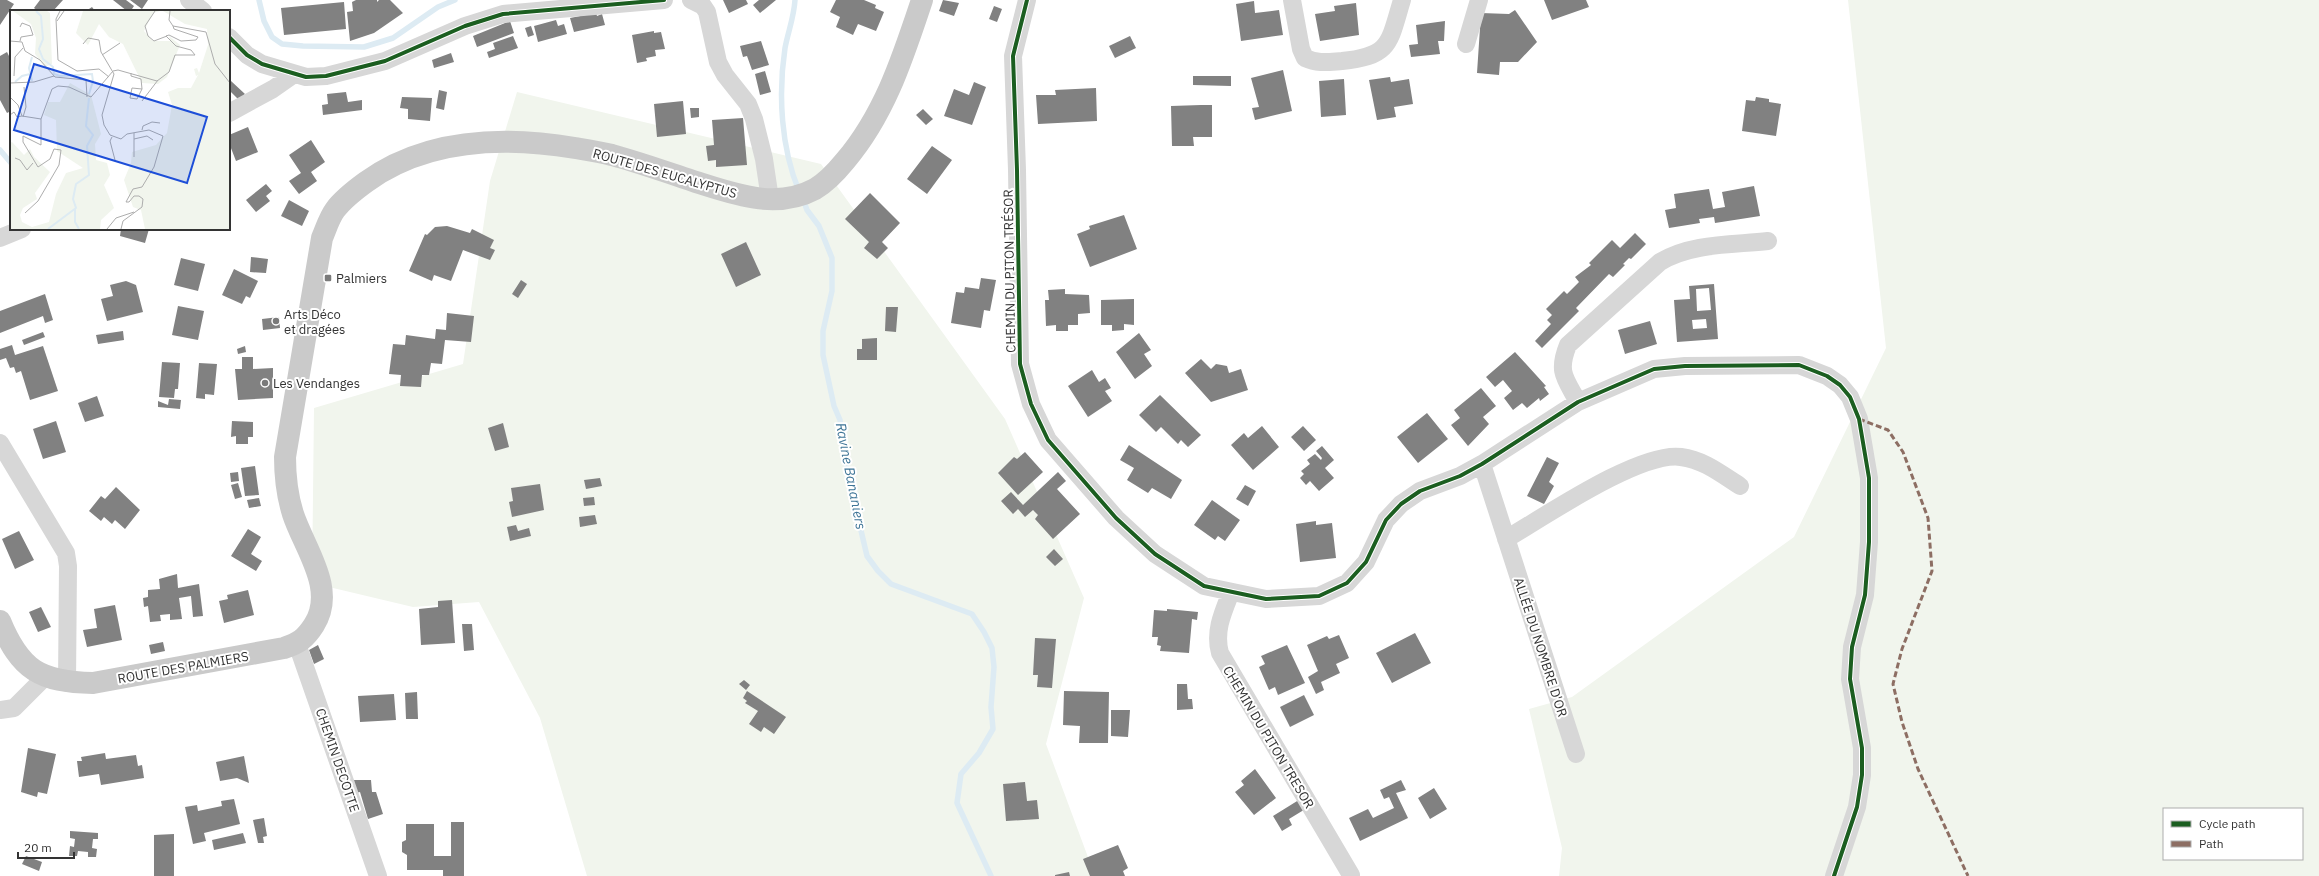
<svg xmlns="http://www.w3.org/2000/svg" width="2319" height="876" viewBox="0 0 2319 876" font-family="'IBM Plex Sans',sans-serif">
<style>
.green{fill:#f1f5ed;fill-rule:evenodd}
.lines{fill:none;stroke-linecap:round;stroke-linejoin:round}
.stream{stroke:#ddebf3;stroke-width:5.5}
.building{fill:#818181;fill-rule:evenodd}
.minor{stroke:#d7d7d7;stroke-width:18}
.major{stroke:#cacaca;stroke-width:22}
.quiet{stroke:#8d6e63;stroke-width:3;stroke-dasharray:6 3;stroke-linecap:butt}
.cycleway-casing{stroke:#fff;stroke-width:6}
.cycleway{stroke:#1b5e20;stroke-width:4}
.poi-dot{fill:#7a7a7a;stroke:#fff;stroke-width:1.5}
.labels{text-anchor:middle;stroke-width:4;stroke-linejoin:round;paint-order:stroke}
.street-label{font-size:13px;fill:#333;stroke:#fff}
.poi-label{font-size:13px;fill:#333;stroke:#fff;text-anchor:start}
.water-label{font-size:14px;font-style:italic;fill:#3f7597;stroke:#fff}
.inset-river{fill:none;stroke:#ddebf3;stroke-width:2}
.inset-road{fill:none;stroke:#adadad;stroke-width:1}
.view{fill:#1d4ed8;fill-opacity:0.15;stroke:#1d4ed8;stroke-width:2}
.inset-edge{fill:none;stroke:#333;stroke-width:2}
</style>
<rect width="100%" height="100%" fill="#fff"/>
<path class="green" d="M1848 0H2319V876H1559L1562 848 1529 709 1572 697 1794 537 1886 348ZM2164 809H2302V859H2164Z
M517 92 821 164 1005 419 1084 598 1046 744 1095 876H587L540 718 479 602 413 607 312 583 314 408 463 364 490 181Z"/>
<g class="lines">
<path class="stream" d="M259 0 264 21 272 37 282 44 303 46 364 47 393 38 438 7 455 0
M795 0C794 17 788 32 785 48 778 94 781 148 799 191
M0 150 11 163
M803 199 807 210 819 226 832 258V291L823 331V355L834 406 840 420 847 471 867 556 878 571 891 584 972 614 984 632 992 648 994 667 991 707 993 729 979 753 961 774 957 803 991 876"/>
</g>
<path class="building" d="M0 0H7L14 4 0 25Z
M40 0H63L53 11H38L34 8Z
M113 0H126L134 6 132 9 135 11H127Z
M130 0H148L142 9Z
M356 0H377V2L379 0H390L403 13 374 33 350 41 347 12 353 11 352 2Z
M723 0H746L748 4 729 13Z
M759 0H776L760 13 753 5Z
M836 0H864L876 5 875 8 884 12 876 31 858 24 853 35 836 27 840 17 830 12Z
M943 0 959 3 954 16 939 11Z
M1544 0H1586L1589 7 1552 20Z
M1254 1 1255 13 1279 10 1283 35 1241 41 1236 4Z
M344 2 346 29 284 35 281 8Z
M1356 3 1359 35 1320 41 1315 14 1335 11 1334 6Z
M994 6 1002 9 997 22 989 19Z
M92 7 95 11H86Z
M1515 10 1537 42 1518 62H1500L1499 75 1477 73 1481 13 1509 14Z
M596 13 597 16 602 14 605 25 574 32 570 18Z
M556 20 558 26 564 24 567 34 538 42 534 26Z
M510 21 514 33 477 47 473 36Z
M1445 21 1444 41H1438L1440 54 1411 57 1409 45 1418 44 1416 25Z
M531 26 534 35 528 37 525 28Z
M654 31V33L661 32 665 49 655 50 656 56 646 58 647 61 637 63 632 35Z
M513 36 518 48 489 58 487 52 495 49 493 43Z
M1130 36 1136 48 1115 58 1109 46Z
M761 41 769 65 752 70 747 56 743 57 740 46Z
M7 52 11 60V111L7 113 0 100V56Z
M451 53 454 62 434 68 432 60Z
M1283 70 1292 111 1255 120 1252 108 1259 107 1251 78Z
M765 71 771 92 760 95 755 74Z
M1193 76H1231V86L1193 85Z
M1390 77 1391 82 1409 79 1413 104 1394 107 1396 117 1377 120 1369 80Z
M1344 79 1346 115 1321 117 1319 81Z
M231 81 245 94 239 100 229 90Z
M974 82 986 87 972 125 944 116 954 89 969 95Z
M1096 88 1097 121 1038 124 1036 95H1056L1055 90Z
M439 90 447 92 444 110 436 108Z
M346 92 348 102 362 100V110L323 115 322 105 328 104 327 94Z
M402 97 432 98 430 121 408 119V109L400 108Z
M1756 97 1769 99V102L1781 104 1776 136 1742 131 1746 100 1755 101Z
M683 101 686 134 657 137 654 104Z
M1201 105H1212V137H1193L1194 146H1172L1171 106Z
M690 108H699V117L691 118Z
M923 109 933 119 926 125 916 115Z
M743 118 747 165 716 167V160L708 161 706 146 714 145 712 120Z
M248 127 258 152 236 161 229 143V135Z
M311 140 325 162 311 172 317 181 299 194 289 181 301 173 289 155Z
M932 146 952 160 927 194 907 179Z
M266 184 272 191 266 196 270 201 256 212 246 200Z
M1754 186 1760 216 1715 223 1714 217 1699 219 1700 223 1669 228 1665 210 1676 208 1674 194 1709 189 1713 209 1725 207 1722 192Z
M870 193 900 223 882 242 888 248 877 259 864 248 869 242 845 219Z
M289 200 309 211 302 226 281 216Z
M1124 215 1137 249 1090 267 1077 234 1090 229 1089 226Z
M447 226 470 233 472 229 494 240 490 248 495 250 490 260 463 250 451 281 434 275 432 281 409 271 425 234 427 235 435 227Z
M121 229H149L145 243 120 236Z
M1635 233 1646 244 1631 259 1629 258 1623 264 1625 265 1613 277 1609 274 1576 308 1579 311 1542 348 1535 341 1551 324 1547 320 1552 315 1546 309 1564 291 1567 294 1579 282 1575 277 1591 265 1589 263 1612 240 1620 248Z
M746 242 761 275 736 287 721 254Z
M251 257 268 259 266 273 250 272Z
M181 258 205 264 198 291 174 285Z
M234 269 258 281 250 298 246 296 242 304 222 295Z
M981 278 996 280 990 311 984 310 981 328 951 323 956 292 964 293 965 287 979 289Z
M521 280 527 284 518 298 512 294Z
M126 281 136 285 143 312 107 321 101 299 113 296 110 285Z
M1714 284 1718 339 1677 342 1674 300 1690 299 1689 286ZM1709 288 1711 310 1697 311 1696 289ZM1706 319 1707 328 1693 329 1692 320Z
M1065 289V294L1089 295 1090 313 1078 314V325H1068V331H1056V325L1046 326 1045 300H1049L1048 290Z
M45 294 53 320 45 323 43 316 0 333V311Z
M1134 299V325L1124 324V330L1112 331V325H1101V300Z
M178 306 204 311 198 340 172 335Z
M886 307H898L896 332 885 331Z
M447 313 474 316 471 342 445 340 442 364 431 363 429 375H422L421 387 400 386 401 375 389 374 393 344 405 345 406 335 435 339 436 329 446 330Z
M279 317 280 328 263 330 262 319Z
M1650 321 1657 344 1625 354 1618 330Z
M123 331 124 340 98 344 96 335Z
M43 332 45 337 24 345 22 340Z
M1139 333 1151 350 1144 354 1152 366 1135 379 1116 352Z
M877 338V360H857V349H862V339Z
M12 345 15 355 43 346 58 391 30 400 21 371 16 373 14 367 10 368 6 358 0 360V349Z
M245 346 246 352 238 354 237 349Z
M1515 352 1546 386 1544 387 1549 394 1540 401 1539 398 1527 408 1522 403 1513 410 1504 398 1512 391 1503 380 1495 387 1486 377Z
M242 357H253V369L273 368V398L238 400 235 369H242Z
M1201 359 1211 369 1216 364 1227 366 1229 373 1241 369 1248 390 1211 402 1185 373Z
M162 362 180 363 178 389H175L174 398 159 397Z
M199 363 217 364 214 395 205 394V399L196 398Z
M1092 370 1099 382 1105 378 1111 388 1105 391 1112 401 1088 417 1068 386Z
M1481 388 1496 406 1483 417 1489 424 1468 446 1451 425 1460 418 1454 410Z
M1160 395 1201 435 1188 447 1181 440 1178 444 1161 427 1156 432 1139 415Z
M97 396 104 416 85 422 78 403Z
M169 399 181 400 180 409 158 407V401L168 405Z
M1427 413 1448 439 1418 463 1397 437Z
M56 421 66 452 43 459 33 429Z
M232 421 253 422V437H248V444H236V436L231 437Z
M503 423 509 447 495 451 488 428Z
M1262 426 1279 447 1253 470 1231 445 1244 433 1248 438Z
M1303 426 1316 440 1304 451 1291 437Z
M1129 445 1182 480 1171 499 1152 488 1148 493 1127 480 1134 468 1120 460Z
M1322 446 1334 460 1325 468 1334 478 1319 491 1310 481 1306 485 1300 478 1304 474 1301 471 1310 464 1307 460 1315 454 1321 460 1322 458 1316 451Z
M1025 452 1043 472 1018 495 998 473 1014 457 1017 459Z
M1547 457 1559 463 1549 482 1554 486 1544 504 1527 496Z
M255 466 259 495 245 496 241 468Z
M238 472 239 481 231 482 230 473Z
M1058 472 1066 481 1057 489 1080 514 1053 539 1035 519 1038 515 1033 510 1025 517 1018 509 1013 514 1001 501 1011 492 1023 505Z
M600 478 602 486 586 489 584 480Z
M238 483 242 497 235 499 231 485Z
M540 484 544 510 512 517 509 502 513 501 511 488Z
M1245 485 1256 491 1248 506 1236 499Z
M116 487 140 510 125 529 115 520 112 524 104 517 101 521 89 511 101 496 105 499Z
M594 497 595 505 584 506 583 498Z
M259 498 261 506 249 508 247 500Z
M1212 500 1240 520 1225 541 1218 536 1215 540 1194 525Z
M595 515 597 524 580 527 579 517Z
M1316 521V525L1332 523 1336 558 1300 562 1296 524Z
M516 525 518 531 529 528 531 536 510 541 507 527Z
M248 529 261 537 251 554 262 561 256 571 231 556Z
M19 531 34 560 15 569 2 539Z
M1054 549 1063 559 1055 566 1046 557Z
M177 574 178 588 199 584 203 616 193 617 191 596 179 598 182 619 170 620V614L160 615 161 621 150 622 148 606 144 607 143 598 148 597V590L160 589 159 579Z
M248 590 254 615 224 623 219 601 228 599 227 595Z
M452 600 455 643 421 645 419 609 438 607V601Z
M115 605 122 640 87 647 83 630 97 628 94 609Z
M41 607 51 627 38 632 29 612Z
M1167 609 1198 612 1197 620 1192 619 1189 653 1160 651 1161 646 1157 645 1158 637H1152L1154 610 1167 611Z
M462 624H472L474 650 464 651Z
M1415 633 1431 663 1392 683 1376 653Z
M1339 635 1349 658 1336 664 1340 673 1321 682 1324 690 1316 694 1308 677 1318 671 1307 645 1327 636 1329 639Z
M1035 638 1056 639 1052 688 1037 687 1038 675H1033Z
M163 642 165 651 151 654 149 645Z
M318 645 324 659 314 664 309 650Z
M1287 645 1305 683 1278 695 1275 687 1269 690 1259 667 1265 664 1261 656Z
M744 680 750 685 746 690 739 684Z
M1177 684H1187L1188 699H1192L1193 709 1177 710Z
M747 691 786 717 774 734 764 727 761 732 749 724 758 711 745 703 747 701 743 698Z
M1064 691 1109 692 1108 743H1079L1080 726 1063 725Z
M417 692 418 719H406L405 693Z
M394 694 396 720 360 722 358 696Z
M1304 695 1314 715 1290 727 1280 707Z
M1111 710H1130L1128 737 1111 736Z
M28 748 56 754 47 794 38 792 37 797 21 792Z
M105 753 106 759 136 755 138 766 142 765 144 778 101 785 99 774 79 777 77 761H82L81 757Z
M244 756 249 783 237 778 220 781 216 762Z
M1255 769 1276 798 1254 815 1235 792 1244 785 1241 781Z
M354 780H371L372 792H376L383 814 368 819 360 792 355 793Z
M1401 780 1406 790 1396 793 1408 818 1360 841 1349 818 1368 809 1373 818 1394 808 1389 797 1384 799 1380 790Z
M1025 782 1027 801 1037 800 1039 819 1006 821 1003 784Z
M1434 788 1447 809 1430 819 1418 798Z
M1302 798 1307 808 1289 819 1292 825 1282 831 1273 816Z
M234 799 240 824 204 833 206 841 193 844 185 807 197 805 198 811 222 806 221 801Z
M264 818 267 836 263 837 264 843H258L253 820Z
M451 822H464V876H443V870H407V855L402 852V842L406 840V824H434V856H451Z
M70 831 98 833V839H93L92 848 97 849 96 857H88V852L78 851 77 856H69L70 846 74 847 75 839 70 838Z
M243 833 246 843 214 850 212 840Z
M174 834V876H154V835Z
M1118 845 1128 868 1123 871 1125 876H1090L1083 859Z
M26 856 42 862 39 871 22 864Z
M1069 872 1070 876H1055V875Z"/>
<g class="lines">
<path class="minor" d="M189 0 203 11
M691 0 703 6 707 12 718 62 725 75 748 104 754 119 764 159 770 199
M1027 0 1013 56 1017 170 1020 364 1031 404 1048 440 1116 518 1155 554 1204 586 1266 599 1319 596 1347 583 1366 562 1386 520 1401 504 1420 491 1460 476 1482 464 1578 402 1654 369 1685 366 1799 365 1827 376 1840 385 1850 397 1859 419 1869 478V542L1865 595 1852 647 1850 679 1862 748V775L1857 807 1834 876
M1292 0 1301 49 1305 58C1318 64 1328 62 1342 61 1391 56 1389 43 1402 0
M229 37 247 55 262 64 306 77 326 76 385 61 465 26 503 14 664 0
M1466 44 1479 0
M229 113 273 89 293 75
M0 238 22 229
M1578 402C1565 378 1557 372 1568 345L1660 262C1691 243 1733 245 1768 241
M0 443 66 553 68 566 67 683
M1482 464 1576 754
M1506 539C1544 517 1640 451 1681 457 1704 460 1721 474 1740 486
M1231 592C1223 612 1214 631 1220 653L1351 875
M297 644 378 876
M0 710 14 708 45 677"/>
<path class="major" d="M0 621C20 670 40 682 93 683L284 648C299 643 305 639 314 625 337 589 304 548 293 514 287 495 285 477 285 457L322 238C326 229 329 218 335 210 343 199 355 190 366 182 427 138 503 136 575 148 587 150 600 152 612 155 641 163 669 173 696 182 734 194 776 210 815 189 827 182 836 172 845 161 885 114 903 57 922 0"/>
<path class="quiet" d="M1859 419 1888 430 1903 452 1928 518 1932 571 1902 649 1893 684 1902 722 1918 769 1968 876"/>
<defs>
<path id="cycleway" d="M1027 0 1013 56 1017 170 1020 364 1031 404 1048 440 1116 518 1155 554 1204 586 1266 599 1319 596 1347 583 1366 562 1386 520 1401 504 1420 491 1460 476 1482 464 1578 402 1654 369 1685 366 1799 365 1827 376 1840 385 1850 397 1859 419 1869 478V542L1865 595 1852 647 1850 679 1862 748V775L1857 807 1834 876
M229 37 247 55 262 64 306 77 326 76 385 61 465 26 503 14 664 0"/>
</defs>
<use href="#cycleway" class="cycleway-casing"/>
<use href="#cycleway" class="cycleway"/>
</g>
<g class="poi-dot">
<rect x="324" y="274" width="8" height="8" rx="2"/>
<circle cx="276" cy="321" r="4"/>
<circle cx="265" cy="383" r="4"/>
</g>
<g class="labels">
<g class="street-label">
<text transform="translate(665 173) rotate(16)" y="5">ROUTE DES EUCALYPTUS</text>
<text transform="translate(1009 271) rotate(-91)" y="5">CHEMIN DU PITON TRÉSOR</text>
<text transform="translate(1541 647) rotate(72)" y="5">ALLÉE DU NOMBRE D'OR</text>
<text transform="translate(183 667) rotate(-10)" y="5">ROUTE DES PALMIERS</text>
<text transform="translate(1269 737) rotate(59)" y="5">CHEMIN DU PITON TRESOR</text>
<text transform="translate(338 760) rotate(71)" y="5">CHEMIN DECOTTE</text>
</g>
<g class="poi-label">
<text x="336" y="283">Palmiers</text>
<text x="284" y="319">Arts Déco<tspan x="284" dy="15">et dragées</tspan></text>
<text x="273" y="388">Les Vendanges</text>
</g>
<g class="water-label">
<text transform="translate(851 476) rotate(79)" y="5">Ravine Bananiers</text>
</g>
</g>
<g transform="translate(10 10)">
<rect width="220" height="220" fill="#fff"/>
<path d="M3 1H37L40 3 42 54 35 57 25 44 26 28 21 14ZM73 1H150L143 3 134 21 143 31H160L159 26 170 35 157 67 148 74 132 73 113 34 99 27 89 14 78 35 66 23ZM153 1H220V219H135L131 200 123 197 114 170 121 153 122 142 146 135 157 123 162 95 158 82 168 78H181L188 65 186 66 184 59 187 58 189 63 198 35 197 19 175 14ZM60 73 81 85 91 124 85 134 86 150 97 153 100 165 94 175 104 198 91 210 90 219H0V133L2 132 14 145 20 139 24 147 40 162 25 183 27 189 13 198 10 205 12 212 22 217 39 212 46 184 56 163 73 158 47 141 46 110 34 105 38 92H50Z" fill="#f1f5ed"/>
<path class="inset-river" d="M26 1 31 6 33 29 29 39 33 49 43 57 44 64 50 66 82 64 83 71 79 84M22 47 19 58 22 71M5 72 12 66 20 64M65 199V212L69 219M38 219 66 198 63 189 66 174 79 165 77 136 83 125 76 116 79 88"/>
<path class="inset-road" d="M50 1 46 9 48 50 67 61 89 59 99 67M145 1 135 16 138 26 144 31 157 26M160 1 159 10 163 16M47 11 54 1M163 16 196 22 205 54 220 73M220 29V50M0 31 12 32 15 41 30 50 45 67 76 70 77 87M10 31 11 27 23 25 20 16 12 13 10 17M73 34 78 28 89 30 91 42 104 64 92 105 94 115 100 125 111 129 117 124 139 120 153 126 144 157 132 177 123 179 116 192H119L124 186H129L133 189 132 197 113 211 111 219M92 45 110 33M121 63V66L131 69 132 79 127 89 120 88 122 78 132 79M4 66 5 47 13 38M0 73 24 72 44 66M0 87 8 95 12 106 31 109 42 79 48 76 59 77 81 87 103 61 108 60 147 71 159 62 165 45H185L181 40 166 36 156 26 159 25 171 31 186 30 188 27 164 19 163 16M132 91 148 70M0 105 4 102 7 107 12 106M13 107 16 97 14 77M132 120 133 116 142 112 150 113M124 123V147M102 127 100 131 105 150M124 129 137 126 143 130M5 148 10 150 17 160 23 153M15 203 28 191 49 155 51 140 44 139 40 149 28 157 13 132V126L31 135V109M97 219 106 208 124 202"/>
<path class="view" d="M24 54 197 107 177 173 4 120Z"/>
<rect width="220" height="220" class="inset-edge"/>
</g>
<rect x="2163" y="808" width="140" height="52" fill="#ffffff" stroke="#adadad"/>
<rect x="2171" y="821" width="20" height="6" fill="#1b5e20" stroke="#adadad"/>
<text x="2199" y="828" font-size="12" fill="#333333">Cycle path</text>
<rect x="2171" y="841" width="20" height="6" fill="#8d6e63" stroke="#adadad"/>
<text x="2199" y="848" font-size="12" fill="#333333">Path</text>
<path d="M18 852v6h56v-6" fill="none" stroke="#333333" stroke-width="2"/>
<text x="24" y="852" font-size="12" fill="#333333" stroke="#ffffff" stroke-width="3" paint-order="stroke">20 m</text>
</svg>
